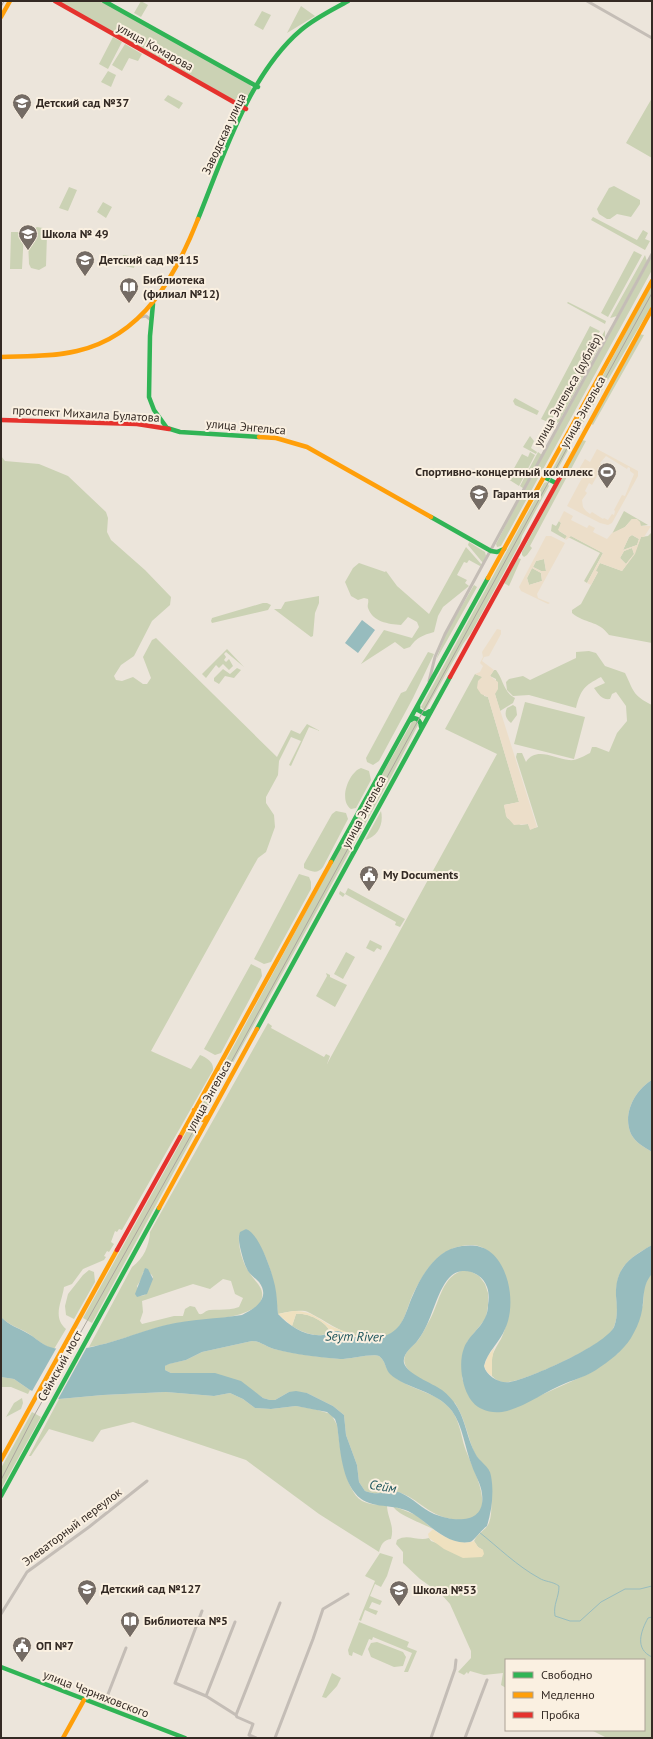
<svg xmlns="http://www.w3.org/2000/svg" width="653" height="1739" viewBox="0 0 653 1739" font-family="'PT Sans',sans-serif">
<style>
.green{fill:#cbd2b4;fill-rule:evenodd}
.sand{fill:#efe1bf}
.plaza{fill:#ecdec9;fill-rule:evenodd}
.water{fill:#97bcbe;fill-rule:evenodd}
.pier{fill:#ece5db}
.lines{fill:none;stroke-linecap:round;stroke-linejoin:round}
.stream{stroke:#97bcbe;stroke-width:1}
.street{stroke:#c4bdb6;stroke-width:3}
.fast{stroke:#30b455;stroke-width:4.5}
.slow{stroke:#ff9f0a;stroke-width:4.5}
.jam{stroke:#e5322d;stroke-width:4.5}
.tram{stroke:#aca69f;stroke-width:1}
.labels{text-anchor:middle;stroke-width:4;stroke-linejoin:round;paint-order:stroke}
.street-label{font-size:12px;fill:#342a24;stroke:#faf0e1}
.poi-label{font-size:12px;font-weight:bold;fill:#342a24;stroke:#faf0e1;text-anchor:start}
.water-label{font-size:13px;font-style:italic;fill:#175058;stroke:#faf0e1}
</style>
<rect width="100%" height="100%" fill="#ece5db"/>
<path class="green" d="M58 1H101L248 82 253 90 248 101 241 104Z
M141 1 148 5 141 17 134 13Z
M301 6 315 16 287 33Z
M262 11 271 15 263 30 254 25Z
M113 37 122 42 108 69 99 64Z
M125 44 142 54 138 61 129 58 122 71 112 65Z
M108 71 116 75 111 87 101 82Z
M168 95 183 103 179 109 164 100Z
M652 98V158L626 143Z
M614 186 640 200V204L631 217 617 214 610 219H607L599 214 597 209 609 188Z
M69 187 77 190 68 211 59 208Z
M103 202 112 207 106 218 97 212Z
M593 217 637 240 643 230 648 233 645 239 650 241 645 250 591 220Z
M37 227 43 228 47 234 46 266 39 270 31 268 29 264C29 252 25 233 37 227Z
M11 232H24L22 269H10Z
M634 251 642 255 608 317 601 313Z
M123 255 136 257 134 268 121 265Z
M645 255 647 261 617 316 610 318Z
M652 256V270L501 546 497 547 496 544 512 513Z
M652 284V305L588 414 555 474 553 475 551 472Z
M568 302 606 321 605 324 567 303Z
M590 326 600 331 550 423 541 419Z
M605 330V336L559 422 553 425Z
M639 334 644 335 593 425 590 423Z
M515 398 539 411 537 415 515 405 513 401Z
M530 436 534 441 531 448 537 452 536 454 523 447Z
M582 440 586 441 530 546 532 548 527 555 524 557 522 555V552Z
M530 452 535 455 519 486 508 479 522 454 528 457Z
M538 452 542 455 524 489 520 486Z
M1 456 5 461 39 464 68 476 106 512 108 518 107 532 111 540 145 570 171 597 170 605 152 621 134 656 121 665 114 676 116 680 122 681 133 677 143 684H147L151 678 143 657 152 640 156 638 277 757 291 730 300 734 307 724 320 731 309 727 291 766 289 765 301 741 291 737 279 761 278 775 266 797V803L274 815 275 827 266 852 258 858 151 1051 191 1069 200 1055C207 1058 214 1062 213 1070L122 1230 119 1229 117 1232 115 1231 111 1242 114 1244 109 1252 107 1251 104 1256 106 1257 104 1260 83 1269 72 1284 64 1287C62 1302 52 1317 66 1329L54 1349C43 1346 36 1338 26 1332 17 1327 9 1325 1 1317Z
M547 482 549 486 522 536 520 543 471 633 463 644 425 711 421 707 544 483Z
M624 511 648 525 640 526V522L632 519 625 527 612 534Z
M559 521 561 523 559 531 567 536 565 539 551 531 552 524 556 526Z
M652 532V643L609 635C598 620 585 624 572 613V610L581 604 598 572 595 571 600 563 622 571 635 553 633 548 637 546 635 552 641 537 648 536Z
M632 535 639 539 637 545 623 550 629 537Z
M571 536 603 553 587 583 584 581 600 553 568 537Z
M469 542 485 552 486 556 483 563 468 545Z
M466 547 482 565 480 566 469 560 467 563 464 562 457 575 467 580 465 583 469 586 443 607 438 616 434 632C423 635 416 638 410 647L404 649 395 642 361 664 384 630 412 638 419 627 417 622 408 617 401 625C388 624 373 622 368 608 367 605 369 603 368 599L364 598 358 600 351 596 345 582 353 568 359 563 385 572 386 571 397 586 429 614Z
M632 548 634 554 626 564 620 558 624 551Z
M518 558 521 559 509 586 504 583Z
M544 559 546 571H541L533 567 536 561Z
M532 568 541 573 542 581 529 585 527 578Z
M474 585 477 587 436 660 446 633Z
M319 596V603L315 613 313 636 311 637 274 609H281L285 602Z
M263 603H267L271 605 268 610 212 623 211 621 212 618Z
M227 649 244 667 226 652 224 654 226 657 224 660 226 662 229 659 233 666 229 670 223 664 219 668 216 665 206 678 202 674Z
M589 651 596 653 605 666 625 673C634 691 632 695 652 705V1080C635 1090 622 1114 631 1134 635 1142 644 1147 652 1152V1245C636 1254 619 1264 617 1284 615 1292 617 1300 617 1308 617 1316 616 1325 611 1332 601 1346 526 1381 508 1382 501 1383 497 1381 492 1376 490 1357 492 1354 501 1339 510 1320 512 1296 505 1277 500 1262 490 1246 472 1245 441 1245 426 1268 413 1294 405 1311 405 1330 384 1337 362 1343 339 1330 321 1319 316 1317 310 1312 305 1311 296 1310 287 1312 278 1314 274 1281 271 1254 246 1229L239 1235C238 1246 242 1262 249 1272 256 1284 268 1289 259 1305 233 1323 198 1318 168 1325 141 1331 116 1343 89 1347L132 1267C144 1258 149 1246 150 1232L268 1023 272 1026 271 1028 324 1057 326 1054 330 1056 327 1064 497 754 445 729 475 674 483 677 484 696 488 697 519 802 504 805 507 818 521 825 528 824 530 829 538 827 516 757 517 753H522L526 762C536 746 555 759 569 760 576 761 584 756 590 753L592 747H596L609 752 617 733 627 721 626 706 616 692 612 694 610 699C602 700 599 695 594 688L605 683 601 677C584 686 581 689 576 708L529 695 513 696 507 690 506 682 509 679 523 676 530 680 576 658V652ZM143 1272 151 1274 153 1277 145 1295 140 1296 137 1286 142 1278ZM223 1279 231 1281 235 1294 243 1298 239 1307C229 1311 220 1309 210 1310 205 1310 204 1315 199 1314L195 1307 190 1306 185 1309 183 1316H174L142 1324 140 1321 143 1312 142 1301 193 1284 210 1289Z
M428 652 434 654 413 698 379 761 373 765 367 762 366 758 401 693 406 691Z
M237 668 241 670 234 678 225 676 219 684 214 681V678L223 669 230 674Z
M494 670H496C503 679 504 693 515 698L513 703 500 711 495 694 496 679 490 676Z
M525 702 585 717 574 759 514 744Z
M513 705 516 707 517 715 511 723C506 719 504 714 507 708Z
M416 720 418 725 391 777 204 1115 200 1116 198 1112 352 827 412 722Z
M361 768 369 771 371 780 356 808 351 809C338 800 349 772 361 768Z
M336 811 346 813 348 819 323 867C318 874 311 872 304 868V864L332 814Z
M381 811C384 824 378 837 365 840Z
M299 874 309 877 311 882V889L271 962 264 964 254 959Z
M348 888 405 919 400 927 395 925 396 922 345 894 343 897 339 894 340 891 345 894Z
M370 940 382 946 381 950 377 948 374 952 366 948Z
M346 952 355 957 343 979 334 974Z
M251 964 261 969 262 976 221 1053 215 1055 204 1049Z
M326 973 330 975V977L347 985 335 1007 316 996 327 976Z
M194 1118 198 1122H201L92 1323 83 1318Z
M89 1270 94 1272 95 1282 74 1319 66 1315 65 1306 68 1294 83 1275Z
M461 1271H470L479 1276 485 1284 488 1293V1305L486 1318 467 1342 462 1378 469 1396 508 1410 590 1373 618 1353 643 1305 644 1288 648 1278 652 1274V1738H607L591 1730H644V1660H506V1688L501 1685 503 1673 484 1675 470 1671 468 1674 467 1672 464 1675 458 1672 471 1658V1651L450 1604 441 1594 420 1579 403 1563V1552L396 1544 397 1540C408 1533 418 1542 429 1538L431 1541 474 1557H481L483 1550 478 1547 474 1541C477 1534 486 1529 488 1525 495 1513 490 1476 483 1464 480 1460 476 1457 474 1452 467 1435 466 1421 455 1403 444 1396 408 1376 405 1364 401 1353 413 1347 419 1339 422 1334 425 1329 428 1323 439 1306 440 1279 461 1271Z
M296 1314C307 1312 327 1322 330 1332 319 1339 303 1333 292 1326Z
M252 1341C260 1341 266 1347 274 1349 296 1354 318 1357 340 1359 349 1359 374 1353 379 1356 386 1361 385 1369 391 1374 407 1390 436 1390 452 1411 460 1422 461 1436 465 1448 472 1468 504 1523 458 1520 429 1517 423 1502 401 1493 391 1489 379 1497 365 1491L359 1482 357 1465 346 1435 344 1415 333 1406 307 1393 289 1392 275 1400H270L263 1398 253 1391 195 1373H171L165 1370V1366L168 1364 186 1360 202 1352Z
M1 1377 14 1379 30 1390 28 1394 11 1387H1Z
M166 1392 214 1396 230 1393 243 1399 255 1408 271 1409 296 1406 314 1409 331 1414 337 1425C340 1445 344 1490 362 1501 370 1505 378 1505 387 1505 387 1517 395 1526 391 1539 383 1540 381 1545 379 1552L319 1514 246 1460 133 1422 101 1430 93 1442 49 1429 31 1456H29L59 1399 103 1395Z
M22 1398 23 1403 21 1409 6 1417 14 1403Z
M32 1412 41 1417 1 1489V1468Z
M393 1506 416 1515 433 1529C424 1524 397 1515 393 1506Z
M380 1553 393 1557 387 1576 381 1587 375 1584 370 1596 382 1601 380 1605 372 1602 369 1608 378 1611 376 1615 365 1610 361 1621 359 1620 375 1581 365 1576Z
M359 1622 409 1642 407 1647 417 1651 408 1672H404L412 1653 373 1637 372 1640 369 1639 362 1656 353 1652 352 1656 349 1655 348 1650Z
M377 1642 403 1652 406 1657 403 1666 394 1667 371 1657 368 1649 371 1643Z
M332 1673 341 1678 337 1686 326 1698 322 1697Z"/>
<path class="sand" d="M293 1311C311 1310 318 1319 333 1327 342 1331 353 1334 363 1338L337 1331 330 1332C327 1322 307 1312 296 1314L292 1326 278 1314Z
M494 1348 492 1360V1376L487 1372 484 1366 488 1356Z
M433 1529C442 1537 462 1546 474 1541L478 1547 483 1550 484 1554 482 1557 463 1558 444 1549 429 1538 428 1534Z"/>
<path class="plaza" d="M597 449 638 471V476L612 523 608 525 600 523 567 506 582 478 576 474 585 459 590 462ZM606 456 627 469 628 467 630 468V471L634 474 625 496 622 495 614 510 615 511 614 515 612 514 608 520 604 518 603 519 592 512 590 514 586 511 583 507 582 500 587 493 585 491 589 483 592 485 603 465 600 463Z
M564 511 573 516 571 520 587 528 589 525 595 528 593 532 607 539 612 533 625 527 632 519H637L640 522 641 526H651L644 537H641L635 554 622 571 600 563 596 571 598 572 591 585 587 583 603 553 571 536 566 540 565 539 567 536 558 530 561 523 559 521ZM632 535 639 539 637 545 623 550 629 537ZM632 548 634 554 626 564 620 558 624 551Z
M546 536H551L565 543 537 594 538 598 550 603 548 604 521 591 519 587ZM544 559 546 571H541L533 567 536 561ZM532 568 541 573 542 581 529 585 527 578Z
M497 629 501 630V634L489 656 484 657 482 661 494 670 490 676 498 682V689L495 694 537 827 530 830 528 824 514 825 506 816 504 805 519 802 488 697 481 694 477 688 478 681 482 677 475 674 480 672 483 666 480 663 483 657 482 652Z"/>
<path class="water" d="M362 620 375 630 358 653 345 643Z
M652 1080V1152C644 1147 635 1142 631 1134 622 1114 635 1090 652 1080Z
M246 1229C260 1234 272 1272 275 1286 277 1295 277 1305 278 1314 289 1326 306 1337 323 1335 329 1334 332 1331 338 1331 344 1332 349 1336 355 1337 366 1340 381 1339 391 1333 405 1324 406 1310 413 1295 422 1274 437 1249 462 1246 472 1245 480 1245 489 1251 510 1266 516 1306 505 1329 500 1342 487 1352 484 1366 486 1376 500 1384 510 1382 531 1378 605 1345 614 1327 618 1317 617 1306 616 1296 615 1268 629 1258 652 1245V1274C641 1286 645 1301 641 1315 639 1323 635 1331 631 1338 623 1351 608 1362 596 1370 587 1376 576 1379 566 1383 546 1391 528 1405 507 1411 499 1413 490 1413 482 1409 463 1402 457 1365 464 1348 470 1332 488 1325 488 1305 489 1299 489 1292 487 1287 482 1271 459 1265 449 1278 436 1292 432 1322 418 1340 413 1347 402 1353 404 1363 407 1374 432 1383 442 1390 466 1409 463 1429 475 1453 479 1462 490 1466 491 1476 494 1492 492 1510 487 1526 482 1529 474 1541 470 1542 445 1546 428 1521 408 1511 390 1503 368 1510 355 1493 341 1476 340 1446 337 1425L335 1419 327 1412 296 1406 271 1409 255 1408 243 1399 230 1393 214 1396 166 1392 103 1395 59 1399 51 1398 30 1390 14 1379 1 1377V1317C10 1326 17 1327 27 1333 35 1337 42 1345 50 1347 82 1358 135 1332 166 1325 191 1319 217 1319 242 1315 255 1309 271 1298 259 1282 255 1278 251 1275 248 1271 244 1264 242 1255 240 1247 239 1242 238 1237 240 1232ZM252 1341C260 1341 266 1347 274 1349 296 1355 318 1357 340 1359 349 1359 374 1353 379 1356 386 1361 385 1369 390 1374 406 1389 436 1390 452 1411 463 1426 465 1449 472 1466 475 1475 481 1484 482 1494 486 1525 454 1522 434 1514 422 1509 413 1498 401 1493 392 1489 379 1497 365 1491L359 1482 357 1465 346 1435 344 1415 333 1406 307 1393 296 1391 289 1392 275 1400H270L263 1398 241 1381 215 1373H171L165 1370V1366L169 1364 186 1360 202 1352Z
M145 1268 148 1269 153 1279 147 1294 137 1297 135 1294Z"/>
<path class="pier" d="M88 1345 57 1401 31 1393 57 1347Z"/>
<g class="lines">
<path class="stream" d="M479 1532C498 1547 517 1566 539 1578 545 1582 552 1581 559 1586 559 1598 553 1604 555 1616L570 1621H580L601 1602 625 1589H640L652 1586
M652 1617 648 1618C641 1631 634 1649 652 1657"/>
<path class="street" d="M587 1 652 38
M141 317 146 316 151 320
M429 681 435 657 445 634 652 254
M202 1611 175 1683 206 1696 236 1715
M1 1614 27 1572 89 1527 147 1481
M206 1696 235 1622
M103 1707 126 1648
M256 1738 249 1735 253 1724 237 1717 236 1715 280 1603
M275 1738 313 1639 323 1609 348 1594
M431 1738 455 1669 456 1660
M465 1738 487 1680"/>
<path class="fast" d="M104 1 258 87
M198 219C223 157 249 74 301 30 315 18 332 10 348 1
M153 304 150 336 149 397 154 410 167 428 180 432 259 437
M544 477 556 483
M431 517 491 551 497 552 504 549
M418 705V710L425 714 430 711
M409 721 414 718C419 719 421 722 421 727
M331 862 488 578
M257 1029 450 677
M1 1496 159 1208
M1 1667 185 1738"/>
<path class="slow" d="M1 17 10 1
M1 357C26 356 52 357 77 351 143 336 175 277 198 219
M259 437 276 438 307 447 431 517
M564 470 652 309
M488 578 652 281
M194 1110 198 1118 203 1120 208 1117
M180 1137 331 862
M159 1208 257 1029
M1 1460 117 1250
M63 1738 84 1700"/>
<path class="jam" d="M55 1 246 109
M1 420 137 424 169 429
M450 677 564 470
M117 1250 180 1137"/>
<path class="tram" d="M1 7 4 1
M1 1480 35 1414 200 1119 652 293"/>
</g>
<defs>
<symbol id="school-pin" viewBox="-11 -11 22 30"><path d="M0 17L-7.5 6A9.5 9.5 0 1 1 7.5 6Z" fill="#746b64" stroke="#faf0e1"/><path d="M0-5L7-2L0 1L-7-2ZM-4 1L0 2.5L4 1V4Q0 6-4 4Z" fill="#fff"/></symbol>
<symbol id="library-pin" viewBox="-11 -11 22 30"><path d="M0 17L-7.5 6A9.5 9.5 0 1 1 7.5 6Z" fill="#746b64" stroke="#faf0e1"/><path d="M-6-4Q-3-5.5-.7-3.5V5Q-3 3-6 4ZM6-4Q3-5.5 .7-3.5V5Q3 3 6 4Z" fill="#fff"/></symbol>
<symbol id="stadium-pin" viewBox="-11 -11 22 30"><path d="M0 17L-7.5 6A9.5 9.5 0 1 1 7.5 6Z" fill="#746b64" stroke="#faf0e1"/><path d="M0-5a6.5 5 0 1 0 0 10a6.5 5 0 1 0 0-10ZM-3.5-1.8h7v3.6h-7Z" fill="#fff"/></symbol>
<symbol id="university-pin" viewBox="-11 -11 22 30"><path d="M0 17L-7.5 6A9.5 9.5 0 1 1 7.5 6Z" fill="#746b64" stroke="#faf0e1"/><path d="M0-5L7-2L0 1L-7-2ZM-4 1L0 2.5L4 1V4Q0 6-4 4Z" fill="#fff"/></symbol>
<symbol id="civic-pin" viewBox="-11 -11 22 30"><path d="M0 17L-7.5 6A9.5 9.5 0 1 1 7.5 6Z" fill="#746b64" stroke="#faf0e1"/><path d="M-.6-6.5H3V-4.5H.6V-3L4-1V1h2V6H-6V1h2V-1L-.6-3ZM-1.2 2.5V6h2.4V2.5Z" fill="#fff"/></symbol>
</defs>
<g fill-rule="evenodd">
<use href="#school-pin" x="11" y="92" width="22" height="30"/>
<use href="#school-pin" x="17" y="223" width="22" height="30"/>
<use href="#school-pin" x="74" y="249" width="22" height="30"/>
<use href="#library-pin" x="118" y="276" width="22" height="30"/>
<use href="#stadium-pin" x="596" y="461" width="22" height="30"/>
<use href="#university-pin" x="468" y="483" width="22" height="30"/>
<use href="#civic-pin" x="358" y="864" width="22" height="30"/>
<use href="#school-pin" x="76" y="1578" width="22" height="30"/>
<use href="#school-pin" x="388" y="1579" width="22" height="30"/>
<use href="#library-pin" x="119" y="1610" width="22" height="30"/>
<use href="#civic-pin" x="11" y="1635" width="22" height="30"/>
</g>
<g class="labels">
<g class="street-label">
<text transform="translate(155 47) rotate(29)" y="4">улица Комарова</text>
<text transform="translate(224 134) rotate(-65)" y="4">Заводская улица</text>
<text transform="translate(568 390) rotate(-61)" y="4">улица Энгельса (дублёр)</text>
<text transform="translate(583 412) rotate(-61)" y="4">улица Энгельса</text>
<text transform="translate(86 414) rotate(3)" y="4">проспект Михаила Булатова</text>
<text transform="translate(246 427) rotate(5)" y="4">улица Энгельса</text>
<text transform="translate(364 812) rotate(-62)" y="4">улица Энгельса</text>
<text transform="translate(209 1096) rotate(-61)" y="4">улица Энгельса</text>
<text transform="translate(60 1366) rotate(-61)" y="4">Сеймский мост</text>
<text transform="translate(72 1527) rotate(-37)" y="4">Элеваторный переулок</text>
<text transform="translate(96 1694) rotate(21)" y="4">улица Черняховского</text>
</g>
<g class="poi-label">
<text x="36" y="107">Детский сад №37</text>
<text x="42" y="238">Школа № 49</text>
<text x="99" y="264">Детский сад №115</text>
<text x="143" y="284">Библиотека<tspan x="143" dy="14">(филиал №12)</tspan></text>
<text x="593" y="476" text-anchor="end">Спортивно-концертный комплекс</text>
<text x="493" y="498">Гарантия</text>
<text x="383" y="879">My Documents</text>
<text x="101" y="1593">Детский сад №127</text>
<text x="413" y="1594">Школа №53</text>
<text x="144" y="1625">Библиотека №5</text>
<text x="36" y="1650">ОП №7</text>
</g>
<g class="water-label">
<text transform="translate(354 1336) rotate(1)" y="5">Seym River</text>
<text transform="translate(383 1486) rotate(9)" y="5">Сейм</text>
</g>
</g>
<rect width="653" height="1739" fill="none" stroke="#342a24" stroke-width="4"/>
<rect x="505" y="1659" width="140" height="72" fill="#faf0e1" stroke="#aba195"/>
<rect x="513" y="1672" width="20" height="6" fill="#30b455" stroke="#aba195"/>
<text x="541" y="1679" font-size="12" fill="#342a24">Свободно</text>
<rect x="513" y="1692" width="20" height="6" fill="#ff9f0a" stroke="#aba195"/>
<text x="541" y="1699" font-size="12" fill="#342a24">Медленно</text>
<rect x="513" y="1712" width="20" height="6" fill="#e5322d" stroke="#aba195"/>
<text x="541" y="1719" font-size="12" fill="#342a24">Пробка</text>
</svg>
